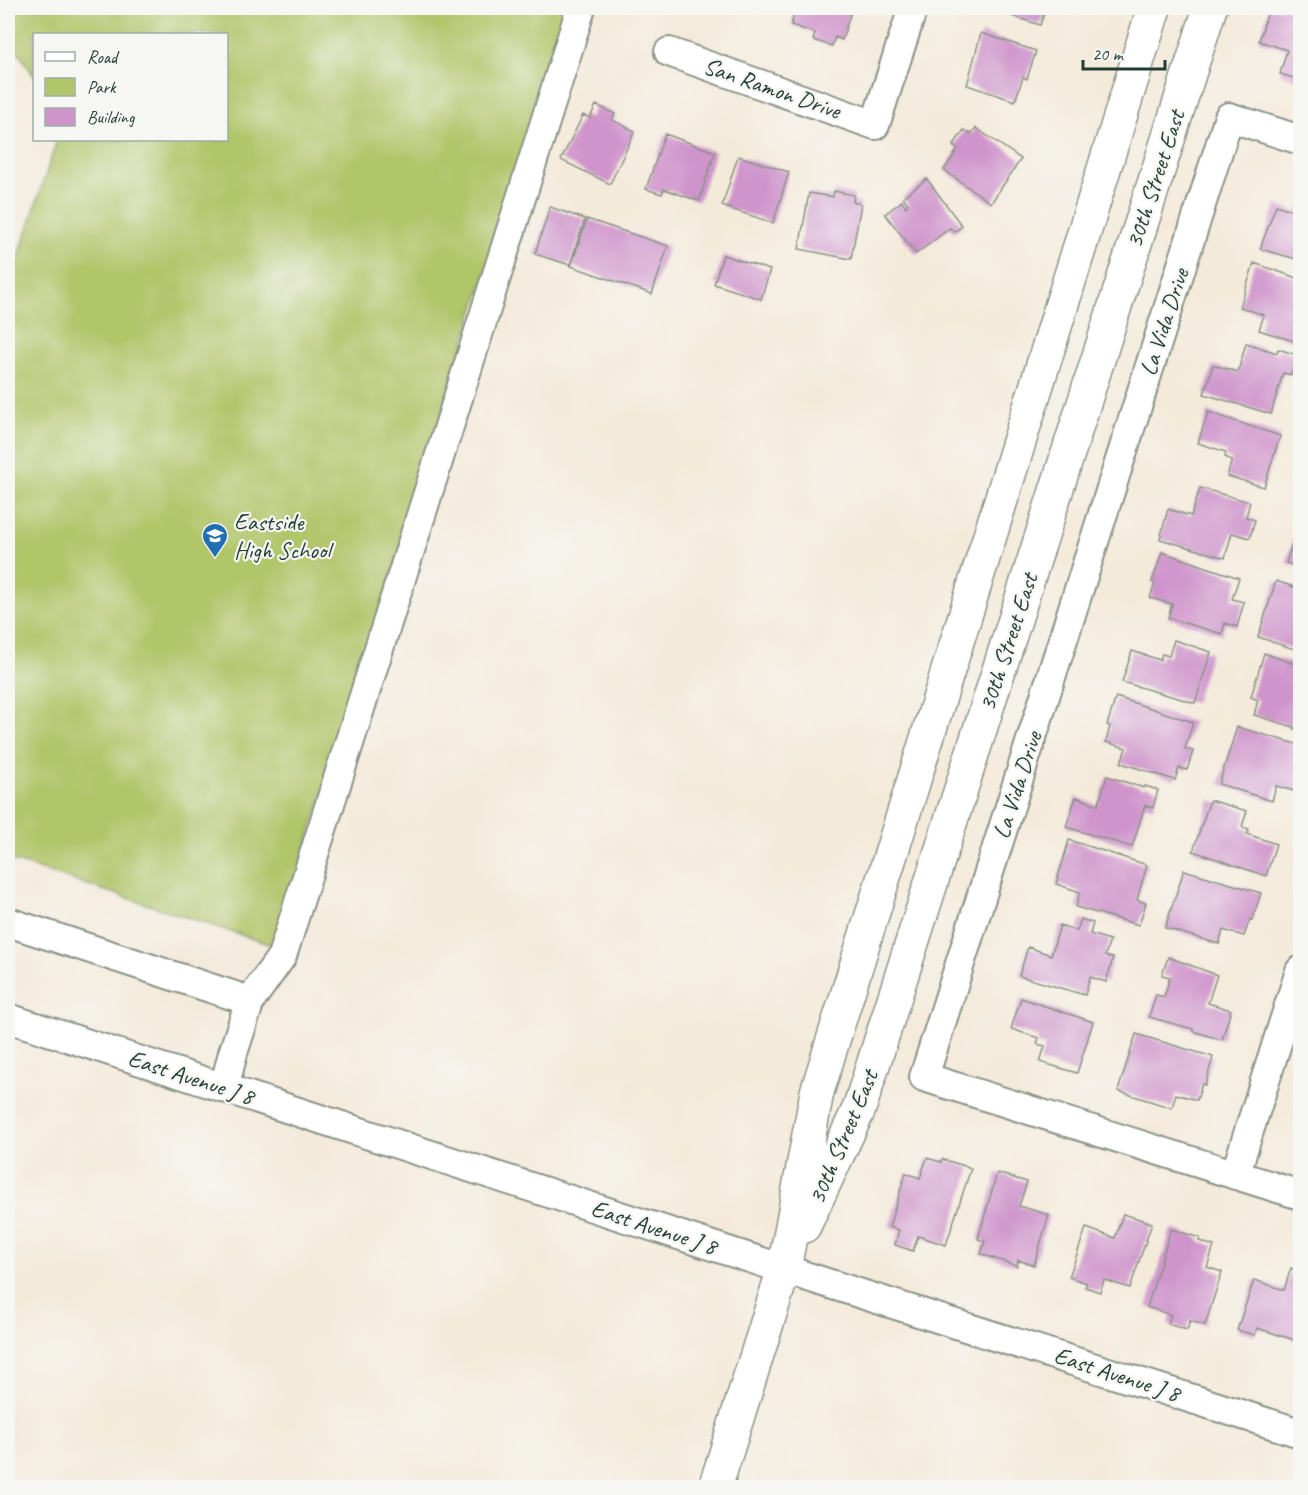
<svg xmlns="http://www.w3.org/2000/svg" width="1308" height="1495" viewBox="0 0 1308 1495" font-family="Caveat,sans-serif">
<style>
.green{fill:#b1c569;stroke:#68814e;stroke-width:1.5}
.building{fill:#cf94cc}
.lines{fill:none;stroke-linecap:round;stroke-linejoin:round}
.minor-casing{stroke:#8a9487;stroke-width:32}
.major-casing{stroke:#8a9487;stroke-width:36}
.minor{stroke:#fff;stroke-width:28}
.major{stroke:#fff;stroke-width:33}
.labels{text-anchor:middle;stroke-width:4.5;stroke-linejoin:round;paint-order:stroke}
.street-label{font-size:24px;fill:#1f3d34;stroke:#f6f6f2}
.poi-label{font-size:24px;fill:#1f3d34;stroke:#f6f6f2;text-anchor:start}
</style>
<rect width="100%" height="100%" fill="#f6f6f2"/>
<filter id="ink" filterUnits="userSpaceOnUse"><feTurbulence type="fractalNoise" baseFrequency=".0167" numOctaves="2"/><feDisplacementMap in="SourceGraphic" scale="12" xChannelSelector="R" yChannelSelector="G"/><feConvolveMatrix kernelMatrix="1 2 1 2 8 2 1 2 1" color-interpolation-filters="sRGB"/></filter>
<filter id="wash" filterUnits="userSpaceOnUse"><feTurbulence type="fractalNoise" baseFrequency=".008" numOctaves="4" result="noise"/><feDisplacementMap in="SourceGraphic" scale="24" xChannelSelector="R" yChannelSelector="G"/><feGaussianBlur stdDeviation="1.35" result="paint"/><feColorMatrix in="noise" values="0 0 0 0 0 0 0 0 0 0 0 0 0 0 0 0 0 1.4 0 .05"/><feComposite in="paint" operator="in"/></filter>
<g filter="url(#wash)">
<rect width="100%" height="100%" fill="#f4eada"/>
<path class="green" d="M8 8H569L275 946 8 859V290L57 140H226V34H34V76L8 36Z"/>
<g id="blocks">
<path class="building" d="M796 8H852L842 40 835 37 832 46 813 40 815 33 791 25Z
M988 8H1046L1040 25Z
M1269 8H1300V80L1280 74 1287 50 1259 41Z
M981 33 1036 51 1027 79 1023 77 1015 101 967 85Z
M596 105 615 114 612 120 635 131 610 184 561 160 583 115 590 118Z
M976 128 1021 159 991 203 944 170 958 149 953 146 964 130 971 134Z
M665 134 715 152 699 201 664 189 662 194 646 189Z
M738 156 789 172 773 223 722 206Z
M927 179 962 226 954 232 950 228 916 254 885 214 902 201 906 207 908 204 903 197Z
M834 191 854 195 853 202 861 204 851 259 799 249 809 193 833 197Z
M1300 204V260L1260 249 1276 205 1297 212Z
M550 207 585 219 570 265 535 254Z
M587 219 668 246 652 294 571 266Z
M723 255 770 270 761 299 714 284Z
M1254 263 1300 279V343L1259 330 1264 315 1240 307Z
M1246 343 1277 353 1278 349 1297 355 1291 375 1283 373 1271 414 1204 394 1213 365 1238 372Z
M1208 412 1280 436 1264 487 1227 476 1232 460 1225 457 1226 452 1198 443Z
M1200 488 1250 502 1246 517 1255 520 1250 538 1232 533 1225 558 1160 539 1168 509 1191 516Z
M1300 517V567L1286 563Z
M1162 552 1239 578 1232 599 1244 602 1237 627 1225 623 1222 634 1168 618 1172 604 1150 598 1155 583 1152 582Z
M1276 581 1300 589V651L1258 637Z
M1174 640 1211 652 1195 703 1122 682 1132 651 1160 660 1162 654 1169 656Z
M1264 653 1300 666V731L1294 729V727L1254 715 1258 700 1251 697Z
M1116 697 1193 722 1185 749 1193 751 1187 770 1179 768 1175 780 1121 763 1126 748 1106 742 1110 726 1107 725Z
M1237 727 1300 745V785L1298 792 1276 786 1272 801 1219 784Z
M1107 776 1144 788 1145 786 1158 790 1153 808 1145 805 1132 847 1066 827 1076 797 1098 805Z
M1210 800 1247 811 1242 827 1249 829 1247 834 1276 844 1266 876 1193 851Z
M1069 840 1147 865 1137 900 1146 903 1139 925 1076 907 1080 892 1056 884Z
M1184 870 1261 893 1252 920 1250 919 1244 936 1223 930 1219 944 1165 928Z
M1081 919 1093 923 1090 934 1110 940 1105 956 1113 958 1106 982 1090 977 1085 995 1019 976 1028 947 1051 955 1060 925 1077 931Z
M1168 957 1217 975 1208 1003 1231 1010 1222 1040 1193 1031V1029L1149 1017 1156 995 1164 997 1170 977 1162 975Z
M1021 998 1093 1022 1077 1073 1040 1062 1045 1046 1037 1044 1039 1038 1011 1029Z
M1136 1034 1213 1057 1205 1085 1202 1084 1197 1100 1176 1094 1172 1108 1118 1091Z
M927 1158 941 1162 942 1159 971 1168 946 1245 918 1236 913 1251 895 1245 899 1230 889 1227 906 1173 920 1178Z
M997 1173 1027 1182 1019 1206 1049 1215 1034 1265 1018 1260 1017 1266 981 1254 985 1241 978 1239Z
M1123 1214 1152 1223 1130 1288 1104 1280 1100 1292 1085 1287 1087 1283 1069 1277 1086 1228 1115 1238Z
M1171 1229 1200 1238 1199 1241 1214 1246 1207 1267 1222 1272 1205 1325 1190 1321 1187 1330 1168 1324 1171 1315 1147 1307Z
M1291 1268 1300 1271V1333L1298 1341 1257 1328 1255 1335 1237 1330 1254 1280 1284 1290Z"/>
</g>
</g>
<g filter="url(#ink)">
<use href="#blocks" fill-opacity="0" stroke="#8a9487" stroke-width="1.5"/>
<g class="lines">
<defs>
<path id="minor" d="M669 52 875 125 913 8
M1300 140 1229 117 924 1077 1300 1195
M8 922 250 1001
M8 1018 833 1285 1300 1433
M224 1088 233 1053 250 1001 282 956 581 8
M1235 1175 1300 971"/>
<path id="major" d="M804 1226 859 1109 1210 8
M715 1488 784 1269 817 1092 1154 8"/>
</defs>
<use href="#minor" class="minor-casing"/>
<use href="#major" class="major-casing"/>
<use href="#minor" class="minor"/>
<use href="#major" class="major"/>
</g>
</g>
<defs>
<symbol id="school-pin" viewBox="-11 -11 22 30"><path d="M0 17L-7.5 6A9.5 9.5 0 1 1 7.5 6Z" fill="#1f6fb2" stroke="#f6f6f2"/><path d="M0-5L7-2L0 1L-7-2ZM-4 1L0 2.5L4 1V4Q0 6-4 4Z" fill="#fff"/></symbol>
</defs>
<g fill-rule="evenodd">
<use href="#school-pin" x="200" y="521" width="30" height="40"/>
</g>
<g class="labels">
<g class="street-label">
<text transform="translate(772 88) rotate(19)" y="8">San Ramon Drive</text>
<text transform="translate(1155 179) rotate(-72)" y="8">30th Street East</text>
<text transform="translate(1164 322) rotate(-72)" y="8">La Vida Drive</text>
<text transform="translate(1008 642) rotate(-72)" y="8">30th Street East</text>
<text transform="translate(1017 785) rotate(-72)" y="8">La Vida Drive</text>
<text transform="translate(191 1077) rotate(18)" y="8">East Avenue J 8</text>
<text transform="translate(843 1137) rotate(-67)" y="8">30th Street East</text>
<text transform="translate(654 1227) rotate(18)" y="8">East Avenue J 8</text>
<text transform="translate(1117 1374) rotate(18)" y="8">East Avenue J 8</text>
</g>
<g class="poi-label">
<text x="234" y="530">Eastside<tspan x="234" dy="28">High School</tspan></text>
</g>
</g>
<rect width="1308" height="1495" fill="none" stroke="#f6f6f2" stroke-width="30"/>
<rect x="33" y="33" width="195" height="108" fill="#f6f6f2" stroke="#a0aca6" stroke-width="1.5"/>
<rect x="45" y="52" width="30" height="9" fill="#ffffff" stroke="#a0aca6" stroke-width="1.5"/>
<text x="87" y="63" font-size="18" fill="#1f3d34">Road</text>
<rect x="45" y="78" width="30" height="18" fill="#b1c569" stroke="#a0aca6" stroke-width="1.5"/>
<text x="87" y="93" font-size="18" fill="#1f3d34">Park</text>
<rect x="45" y="108" width="30" height="18" fill="#cf94cc" stroke="#a0aca6" stroke-width="1.5"/>
<text x="87" y="123" font-size="18" fill="#1f3d34">Building</text>
<path d="M1083 60v9h82v-9" fill="none" stroke="#1f3d34" stroke-width="3"/>
<text x="1092" y="60" font-size="18" fill="#1f3d34" stroke="#f6f6f2" stroke-width="4.5" paint-order="stroke">20 m</text>
</svg>
